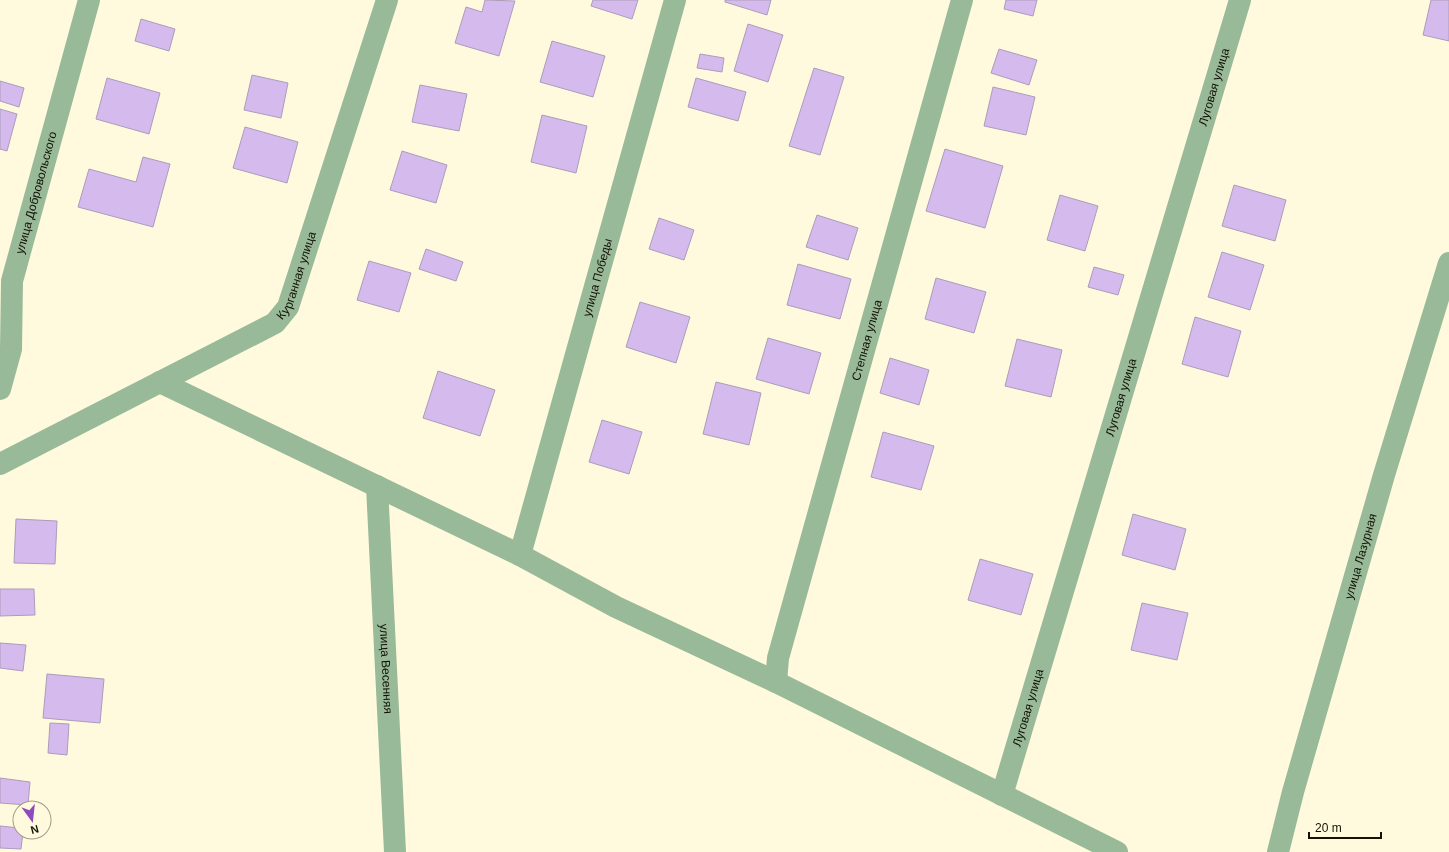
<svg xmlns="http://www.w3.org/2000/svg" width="1449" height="852" viewBox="0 0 1449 852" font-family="Arial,sans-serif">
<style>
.building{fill:#d5baed;stroke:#ac9cba}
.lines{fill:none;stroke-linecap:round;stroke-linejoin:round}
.minor{stroke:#98ba98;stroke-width:22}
.labels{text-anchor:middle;stroke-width:3;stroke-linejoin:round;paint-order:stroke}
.street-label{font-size:12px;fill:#131105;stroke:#fffade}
</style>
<rect width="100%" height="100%" fill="#fffade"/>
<path class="building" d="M485 0 515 1 499 56 455 43 466 7 482 12Z
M593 0H638L632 19 591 6Z
M725 0H771L767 15 725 2Z
M1006 0H1037L1033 16 1004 9Z
M1431 0H1449V41L1423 35Z
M141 19 175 29 169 51 135 41Z
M748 24 783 35 768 82 734 71Z
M552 41 605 56 593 97 540 82Z
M999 49 1037 60 1029 85 991 73Z
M700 54 724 58 722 72 697 68Z
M814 68 844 77 820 155 789 146Z
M252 75 288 83 281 118 244 110Z
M107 78 160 93 149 134 96 119Z
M696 78 746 92 738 121 688 107Z
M0 81 24 88 19 107 0 101Z
M420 85 467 94 459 131 412 122Z
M993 87 1035 97 1026 135 984 126Z
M0 109 17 114 7 151 0 149Z
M542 115 587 126 576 173 531 162Z
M245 127 298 142 287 183 233 168Z
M945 149 1003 166 985 228 926 211Z
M402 151 447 165 436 203 390 190Z
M143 157 170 164 153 227 78 207 89 169 136 182Z
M1234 185 1286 200 1275 241 1222 226Z
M1060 195 1098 206 1085 251 1047 240Z
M817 215 858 228 848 260 806 247Z
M659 218 694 230 684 260 649 249Z
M426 249 463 262 456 281 419 269Z
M1222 252 1264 265 1250 310 1208 297Z
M369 261 411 273 399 312 357 300Z
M798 264 851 279 840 319 787 305Z
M1094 267 1124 275 1118 295 1088 287Z
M936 278 986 292 974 333 925 319Z
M640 302 690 317 676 363 626 347Z
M1195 317 1241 331 1228 377 1182 364Z
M768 338 821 353 809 394 756 379Z
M1017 339 1062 350 1051 397 1005 386Z
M890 358 929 370 919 405 880 393Z
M438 371 495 390 480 436 423 418Z
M716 382 761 393 749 445 703 434Z
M602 420 642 432 629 474 589 462Z
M883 432 934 446 921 490 871 477Z
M1133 514 1186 529 1175 570 1122 555Z
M16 519 57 521 55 564 14 563Z
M980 559 1033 574 1021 615 968 600Z
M0 589H34L35 615 0 616Z
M1142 603 1188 613 1177 660 1131 650Z
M0 643 26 645 23 671 0 668Z
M47 674 104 679 100 723 43 718Z
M50 723 69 724 67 755 48 753Z
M0 778 30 782 28 805 0 803Z
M0 826 20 828V832H23L21 849 0 848Z"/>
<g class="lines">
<g class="minor">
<path d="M160 382 520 555 616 607 776 682 1117 852"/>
<path id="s1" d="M0 389 11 349 12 281 89 0"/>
<path id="s2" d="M0 464 275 323 288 307 387 0"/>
<path id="s3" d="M377 486 395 852"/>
<path id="s4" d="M520 555 675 0"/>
<path id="s5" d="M776 682 778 658 962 0"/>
<path id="s6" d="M1002 795 1240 0"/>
<path id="s7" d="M1278 852 1293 792 1384 475 1449 263"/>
</g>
</g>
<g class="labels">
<g class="street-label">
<text dy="4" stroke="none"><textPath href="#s6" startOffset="739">Луговая улица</textPath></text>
<text dy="4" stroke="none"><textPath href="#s1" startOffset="201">улица Добровольского</textPath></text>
<text dy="4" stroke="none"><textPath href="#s2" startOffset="362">Курганная улица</textPath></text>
<text dy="4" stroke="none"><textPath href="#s4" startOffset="288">улица Победы</textPath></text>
<text dy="4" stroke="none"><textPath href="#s5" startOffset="354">Степная улица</textPath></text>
<text dy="4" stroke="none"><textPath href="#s6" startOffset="415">Луговая улица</textPath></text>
<text dy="4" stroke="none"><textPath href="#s7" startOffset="307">улица Лазурная</textPath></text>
<text dy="4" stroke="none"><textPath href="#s3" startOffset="183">улица Весенняя</textPath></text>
<text dy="4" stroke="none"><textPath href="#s6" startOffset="91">Луговая улица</textPath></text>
</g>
</g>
<g transform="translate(32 820) rotate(165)"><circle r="19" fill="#fffade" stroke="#a19d87"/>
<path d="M0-3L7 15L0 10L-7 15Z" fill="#8d4abf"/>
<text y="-6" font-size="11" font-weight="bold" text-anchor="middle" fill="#131105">N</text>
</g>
<path d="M1309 832v6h72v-6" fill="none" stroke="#131105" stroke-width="2"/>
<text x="1315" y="832" font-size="12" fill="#131105" stroke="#fffade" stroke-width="3" paint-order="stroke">20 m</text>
</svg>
